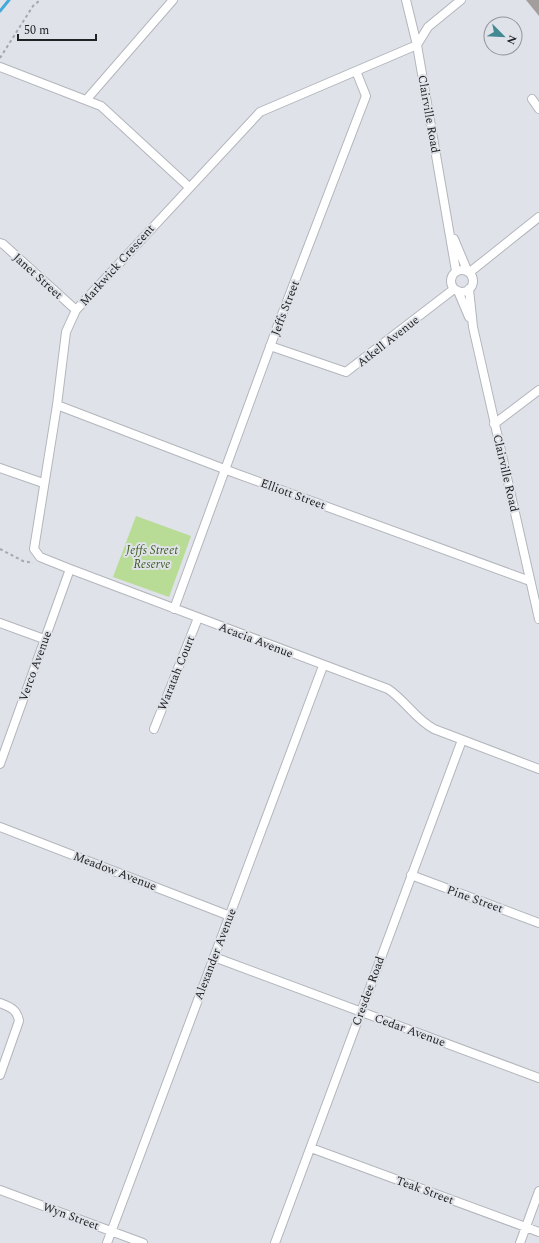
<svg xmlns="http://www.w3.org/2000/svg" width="539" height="1243" viewBox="0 0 539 1243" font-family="Spectral,serif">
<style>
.green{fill:#b8dc96}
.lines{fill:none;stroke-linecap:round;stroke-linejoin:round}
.stream{stroke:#41a9db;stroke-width:3}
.street-casing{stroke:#b2b6bc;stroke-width:10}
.path{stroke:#a5a8ad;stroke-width:2;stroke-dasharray:3 3;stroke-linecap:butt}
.street{stroke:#fff;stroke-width:8}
.wall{fill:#a39e9b}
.labels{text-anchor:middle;stroke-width:4;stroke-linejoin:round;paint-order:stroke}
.street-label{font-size:12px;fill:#212224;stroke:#dfe2e8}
.park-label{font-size:12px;font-style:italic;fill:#3e5920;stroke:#dfe2e8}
</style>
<rect width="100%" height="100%" fill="#dfe2e8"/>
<path class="green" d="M136 516 191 536 169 597 113 577Z"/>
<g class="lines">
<path class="stream" d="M0 11 9 0"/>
<defs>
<path id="street" d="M406 0 417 45 456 271
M0 67 101 106 189 187
M356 71 260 112 76 310 66 332 57 405 34 549 40 557 70 569 388 689C406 701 415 719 434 729L539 769
M87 99 173 0
M532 99 539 109
M454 239 467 270
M0 243 3 244 76 310
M451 281a11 11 0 1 1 22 0a11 11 0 1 1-22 0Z
M470 272 539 217
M469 289 473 327 539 619
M458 291 469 317
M270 346 346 372 454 289
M57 405 232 472 530 581
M494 424 539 390
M0 468 43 483
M174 609 278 325 366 96 356 71 417 45 428 27 461 0
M0 623 44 639
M154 729 198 618
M0 764 70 569
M0 827 230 916
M411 875 539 923
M214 957 539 1078
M0 1003C10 1007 17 1009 19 1021L0 1075
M311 1148 539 1232
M0 1190 143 1243
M107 1243 323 666
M275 1243 462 740
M520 1243 539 1191"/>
</defs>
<use href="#street" class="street-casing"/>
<path class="path" d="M0 58 33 6 40 0
M0 549 23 561 33 563"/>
<use href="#street" class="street"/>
</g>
<path class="wall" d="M526 0H539V16Z"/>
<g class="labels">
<g class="street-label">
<text transform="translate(429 114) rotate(80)" y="4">Clairville Road</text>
<text transform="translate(117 265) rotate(-48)" y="4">Markwick Crescent</text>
<text transform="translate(38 276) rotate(42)" y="4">Janet Street</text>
<text transform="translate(285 308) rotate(-69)" y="4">Jeffs Street</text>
<text transform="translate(388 341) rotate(-38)" y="4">Atkell Avenue</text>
<text transform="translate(506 473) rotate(77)" y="4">Clairville Road</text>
<text transform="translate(293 494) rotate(20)" y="4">Elliott Street</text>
<text transform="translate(256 640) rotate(21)" y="4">Acacia Avenue</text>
<text transform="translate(35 666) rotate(-70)" y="4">Verco Avenue</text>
<text transform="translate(176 673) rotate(-68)" y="4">Waratah Court</text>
<text transform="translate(115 871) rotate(21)" y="4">Meadow Avenue</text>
<text transform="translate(475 899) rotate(20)" y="4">Pine Street</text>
<text transform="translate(215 954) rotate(-69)" y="4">Alexander Avenue</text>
<text transform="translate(368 991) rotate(-70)" y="4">Cresdee Road</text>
<text transform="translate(410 1030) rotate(20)" y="4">Cedar Avenue</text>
<text transform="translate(425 1190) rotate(20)" y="4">Teak Street</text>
<text transform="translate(71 1216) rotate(20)" y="4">Wyn Street</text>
</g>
<g class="park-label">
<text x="152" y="554">Jeffs Street<tspan x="152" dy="14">Reserve</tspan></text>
</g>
</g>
<g transform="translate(503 36) rotate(114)"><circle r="19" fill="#dfe2e8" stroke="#93959a"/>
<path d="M0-3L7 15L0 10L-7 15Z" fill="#438993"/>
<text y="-6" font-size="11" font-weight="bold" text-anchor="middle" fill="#212224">N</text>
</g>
<path d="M18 34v6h78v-6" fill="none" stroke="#212224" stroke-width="2"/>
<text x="24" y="34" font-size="12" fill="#212224" stroke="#dfe2e8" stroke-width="3" paint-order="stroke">50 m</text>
</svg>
